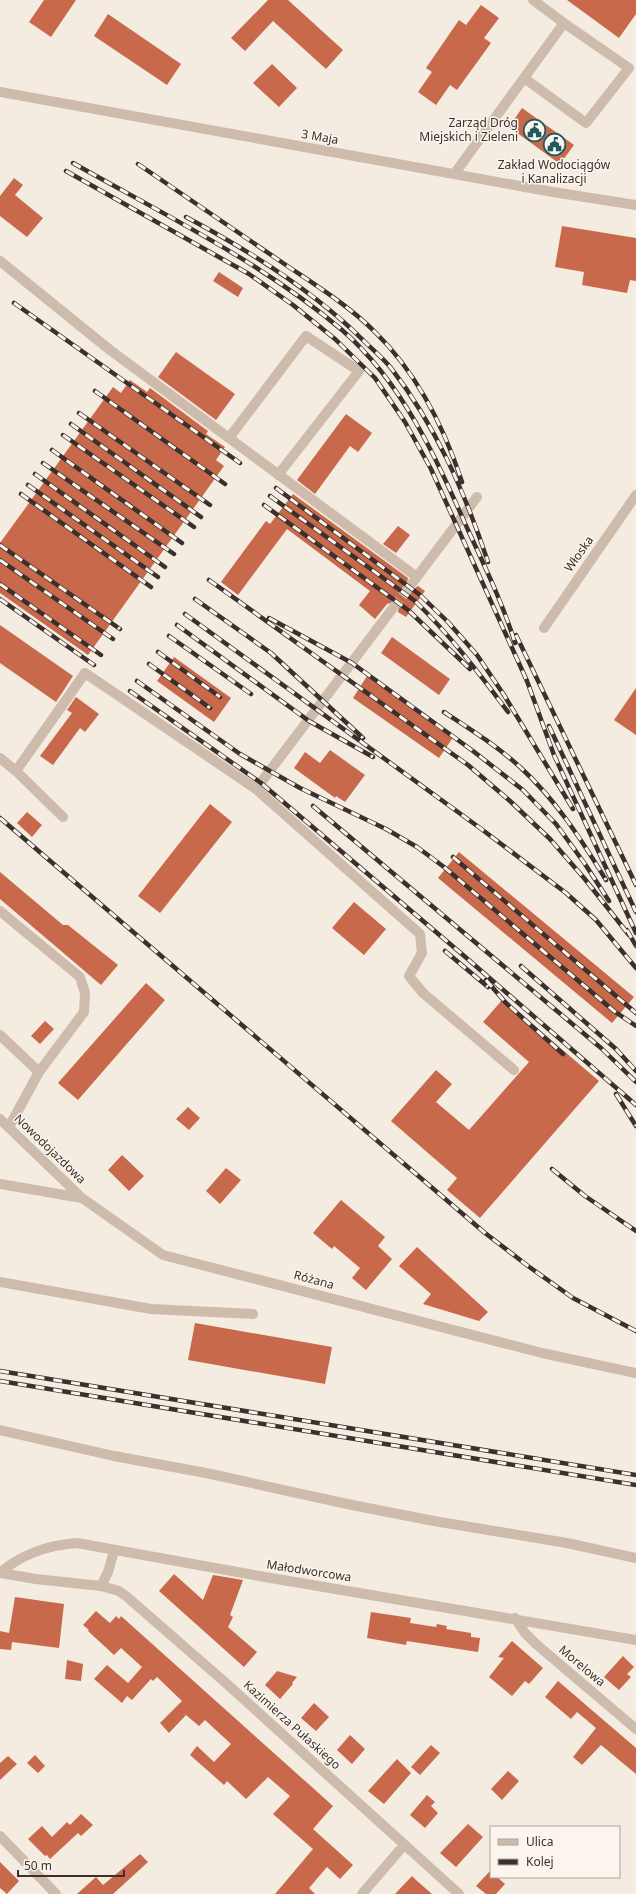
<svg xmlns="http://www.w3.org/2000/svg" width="636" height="1894" viewBox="0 0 636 1894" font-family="'Noto Sans',sans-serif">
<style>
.building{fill:#c8694b}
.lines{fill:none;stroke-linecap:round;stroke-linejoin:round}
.minor-tunnel{stroke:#cfc6bd;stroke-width:10;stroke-dasharray:10 5;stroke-linecap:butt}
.minor{stroke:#cdbbac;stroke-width:10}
.rail-casing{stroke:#3b302b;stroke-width:4.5}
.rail{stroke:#fbf5ee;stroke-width:3;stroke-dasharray:9;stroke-linecap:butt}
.labels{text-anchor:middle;stroke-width:3;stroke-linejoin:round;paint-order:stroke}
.poi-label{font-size:12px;fill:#3b302b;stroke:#fbf5ee;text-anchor:end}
.street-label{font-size:12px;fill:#3b302b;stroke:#fbf5ee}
</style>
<rect width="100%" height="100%" fill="#f4ebe1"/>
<path class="building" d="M44 0H76L51 37 29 22Z
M268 0H288L343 50 326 69 273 21 245 51 231 38Z
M567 0H636V14L619 38Z
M481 5 499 18 484 38 491 43 457 90 450 85 436 105 418 92 432 72 426 68 459 20 466 25Z
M108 14 181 64 167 85 94 36Z
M272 64 297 88 279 107 253 83Z
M522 108 574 145 560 164 509 127Z
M14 178 23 185 15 195 43 218 27 237 0 216V196Z
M562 226 636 238V281L630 280 627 293 582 285 584 272 555 267Z
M219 272 243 288 238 297 213 281Z
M176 352 235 394 216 420 158 377Z
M130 380 147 392 150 388 208 431 206 434 225 447 216 460 224 466 88 655 0 593V543L113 387 121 393Z
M346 414 372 433 358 452 350 446 315 494 297 480Z
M293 494 408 578 407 584 409 587 415 588 418 586 425 591 406 617 398 612 399 605 393 602 387 604 375 619 359 605 370 591 287 529 238 595 221 582 266 521 270 524Z
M398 526 410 535 396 553 383 544Z
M0 625 73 676 56 702 0 663Z
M392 637 450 679 439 695 381 653Z
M174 657 231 698 214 722 157 681Z
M367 676 454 736 439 758 353 698Z
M636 688V735L614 720Z
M76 697 99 714 85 732 80 728 53 765 40 756 72 713 67 710Z
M330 750 365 775 345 802 336 796 335 798 294 768 305 752 320 763Z
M210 804 232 822 160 913 138 896Z
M27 812 42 825 32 837 17 823Z
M459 852 634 997 612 1023 438 878Z
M0 872 63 925H68L118 965 101 985 0 899Z
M354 902 386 929 364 955 332 928Z
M146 983 165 1000 78 1100 58 1083Z
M503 999 599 1081 480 1218 447 1190 457 1178 391 1121 436 1070 452 1084 436 1102 469 1130 529 1062 483 1022Z
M45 1021 54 1029 40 1044 31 1036Z
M188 1107 200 1118 189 1130 176 1119Z
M122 1155 144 1176 129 1191 108 1170Z
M226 1168 241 1180 220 1204 206 1191Z
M341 1200 385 1237 378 1246 392 1259 366 1290 352 1278 360 1268 334 1246 332 1249 313 1233Z
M417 1247 488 1312 479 1321 423 1304 431 1294 399 1266Z
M195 1323 332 1347 325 1384 188 1360Z
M174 1574 203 1600 213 1575 243 1580 230 1615 233 1617 228 1627 257 1652 244 1667 159 1591Z
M15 1597 64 1604 59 1648 12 1642 11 1650 0 1649V1631L9 1633Z
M96 1611 110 1623 116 1616 119 1619 121 1616 333 1806 313 1829 353 1865 340 1879 327 1867 309 1888 315 1894H275L313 1849 273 1814 290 1796 268 1777 246 1799 227 1781 224 1785 190 1755 197 1746 214 1762 231 1744 205 1720 199 1726 186 1715 169 1733 160 1723 182 1701 157 1677 153 1681 151 1679 132 1700 127 1696 122 1703 94 1679 107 1665 128 1683 142 1667 121 1648 114 1655 88 1631 89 1630 83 1625Z
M371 1612 411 1618 410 1623 436 1627 437 1624 447 1626 446 1629 471 1633V1637L480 1638 478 1652 407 1641 406 1645 367 1638Z
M512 1641 543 1668 529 1684 525 1681 512 1696 489 1677 504 1658 498 1657Z
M623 1656 634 1667 627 1674 631 1677 619 1690 604 1677Z
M67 1660 83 1664 81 1681 65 1679Z
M277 1671 297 1677 292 1683 293 1684 280 1699 265 1685Z
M558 1681 636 1748V1774L601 1745 582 1765 573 1757 596 1728 577 1712 571 1719 545 1697Z
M314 1703 329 1717 316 1731 301 1718Z
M350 1735 365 1749 352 1764 337 1750Z
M431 1745 440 1753 420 1775 411 1767Z
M35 1755 45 1766 38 1773 27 1763Z
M8 1756 17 1764 0 1780V1763Z
M397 1759 411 1773 384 1804 368 1791Z
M508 1771 519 1781 502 1800 491 1789Z
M427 1795 435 1802 431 1806 438 1813 425 1828 410 1815Z
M81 1814 93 1825 81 1836 78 1833 50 1859 47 1855 45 1856 28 1839 42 1826 52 1837 67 1822 70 1825Z
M468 1824 483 1837 456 1867 440 1853Z
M140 1854 148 1862 113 1894H77L96 1877 103 1885Z
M0 1862 19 1881 7 1894 0 1888Z
M490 1871 491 1877H497L505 1884 496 1894H486L476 1886Z
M412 1876 416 1880 432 1894H395Z"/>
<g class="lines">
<path class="minor-tunnel" d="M393 608 413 582"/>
<path class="minor" d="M524 78 586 123 629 68 564 23
M0 92 553 192 636 205
M455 173 564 23 533 0
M0 261 110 350 417 577
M229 438 306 336 359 371 278 475
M413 582 477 497
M544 628 636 495
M0 758 16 771 63 817
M16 771 85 673 256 789 420 934 422 953 409 976 423 993 514 1070
M256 789 393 608
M0 911 80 977 85 993 84 1012 39 1072 9 1127
M0 1035 39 1072
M0 1119 82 1198
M0 1184 82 1198 163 1255 542 1353 636 1373
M0 1282 151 1309 253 1314
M0 1430 114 1456 206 1473 352 1505 434 1521 567 1543 636 1558
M0 1573C21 1554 50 1545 77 1543L265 1577 636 1640
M0 1573 36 1579 101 1586 108 1572 114 1551
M101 1586 119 1591 126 1596 227 1684 459 1894
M515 1618 525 1633 536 1644 636 1729
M0 1836 56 1894
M362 1894 404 1845"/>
<defs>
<path id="rail" d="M73 163C163 214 263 263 342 330 403 383 436 458 468 530 485 567 503 604 515 643
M138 164C185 196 233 229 280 261 312 283 347 304 375 332 416 372 444 427 462 482
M66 171 249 274 293 305 335 339 375 378 405 422 431 469 527 681 554 755 636 933
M186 217C250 251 314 291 365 342 373 350 383 358 391 368 436 426 465 493 488 562
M14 303 240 463
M95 391 225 484
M79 413 210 505
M71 424 201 517
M63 435 194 527
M52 450 182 543
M43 463 174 554
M35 474 165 567
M28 485 158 577
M276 488 420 595 448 622 477 655 504 695 573 809
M21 494 151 587
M270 496 415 601C450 635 479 673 508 712
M264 505 408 610 470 669
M0 545 120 629
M0 560 113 639
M209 580 468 765 510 801 550 839 584 878 629 935
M0 584 101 655
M0 599 94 665
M195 599 271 653 363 738
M185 614 480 828 566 893 596 920 636 968
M269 618 352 663 473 751 523 790 556 824 585 864 609 901
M177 625 309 721 373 757
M516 635 636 885
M169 636 251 694
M158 652 220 697
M149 664 210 708
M137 681 240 754 300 788 386 829 417 847 444 867 614 1011 636 1026
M130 691 261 783 463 955 636 1105
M444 712C470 729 497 746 520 767 556 800 581 839 606 880
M549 726 636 912
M313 806 601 1048 636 1082
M0 818 485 1233 528 1266 573 1298 636 1331
M453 857 636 1013
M627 930 636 946
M445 951 488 987
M521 966 616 1049 636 1071
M486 980 506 1003 563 1054
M616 1094 636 1126
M552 1169 585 1196 636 1231
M0 1371 636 1475
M0 1381 636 1485"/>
</defs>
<use href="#rail" class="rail-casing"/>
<use href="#rail" class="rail"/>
</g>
<defs>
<symbol id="civic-ring" viewBox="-11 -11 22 22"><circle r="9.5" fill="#fbf5ee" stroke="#1f5a5e" stroke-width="1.5"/><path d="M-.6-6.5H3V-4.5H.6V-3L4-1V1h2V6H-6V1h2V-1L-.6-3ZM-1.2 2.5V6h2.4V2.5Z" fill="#1f5a5e"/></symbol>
</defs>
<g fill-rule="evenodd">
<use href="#civic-ring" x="522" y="118" width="25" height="25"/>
<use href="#civic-ring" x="542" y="132" width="25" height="25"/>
</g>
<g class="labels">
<g class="poi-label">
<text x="518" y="127">Zarząd Dróg<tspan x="518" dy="14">Miejskich i Zieleni</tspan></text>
<text x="554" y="169" text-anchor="middle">Zakład Wodociągów<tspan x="554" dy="14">i Kanalizacji</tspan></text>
</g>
<g class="street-label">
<text transform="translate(320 137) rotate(10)" y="4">3 Maja</text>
<text transform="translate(579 554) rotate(-55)" y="4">Włoska</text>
<text transform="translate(50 1149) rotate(44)" y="4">Nowodojazdowa</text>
<text transform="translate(314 1280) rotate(15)" y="4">Różana</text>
<text transform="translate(309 1571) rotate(9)" y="4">Małodworcowa</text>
<text transform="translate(582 1666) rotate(40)" y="4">Morelowa</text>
<text transform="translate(292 1725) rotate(42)" y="4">Kazimierza Pułaskiego</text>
</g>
</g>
<rect x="490" y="1826" width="130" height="52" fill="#fbf5ee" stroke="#aea6a0"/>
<rect x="498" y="1839" width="20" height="6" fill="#cdbbac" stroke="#aea6a0"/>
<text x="526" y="1846" font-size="12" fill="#3b302b">Ulica</text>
<rect x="498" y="1859" width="20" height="6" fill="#3b302b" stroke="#aea6a0"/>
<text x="526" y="1866" font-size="12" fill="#3b302b">Kolej</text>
<path d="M18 1870v6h106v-6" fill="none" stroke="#3b302b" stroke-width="2"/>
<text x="24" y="1870" font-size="12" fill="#3b302b" stroke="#fbf5ee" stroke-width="3" paint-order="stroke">50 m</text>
</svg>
